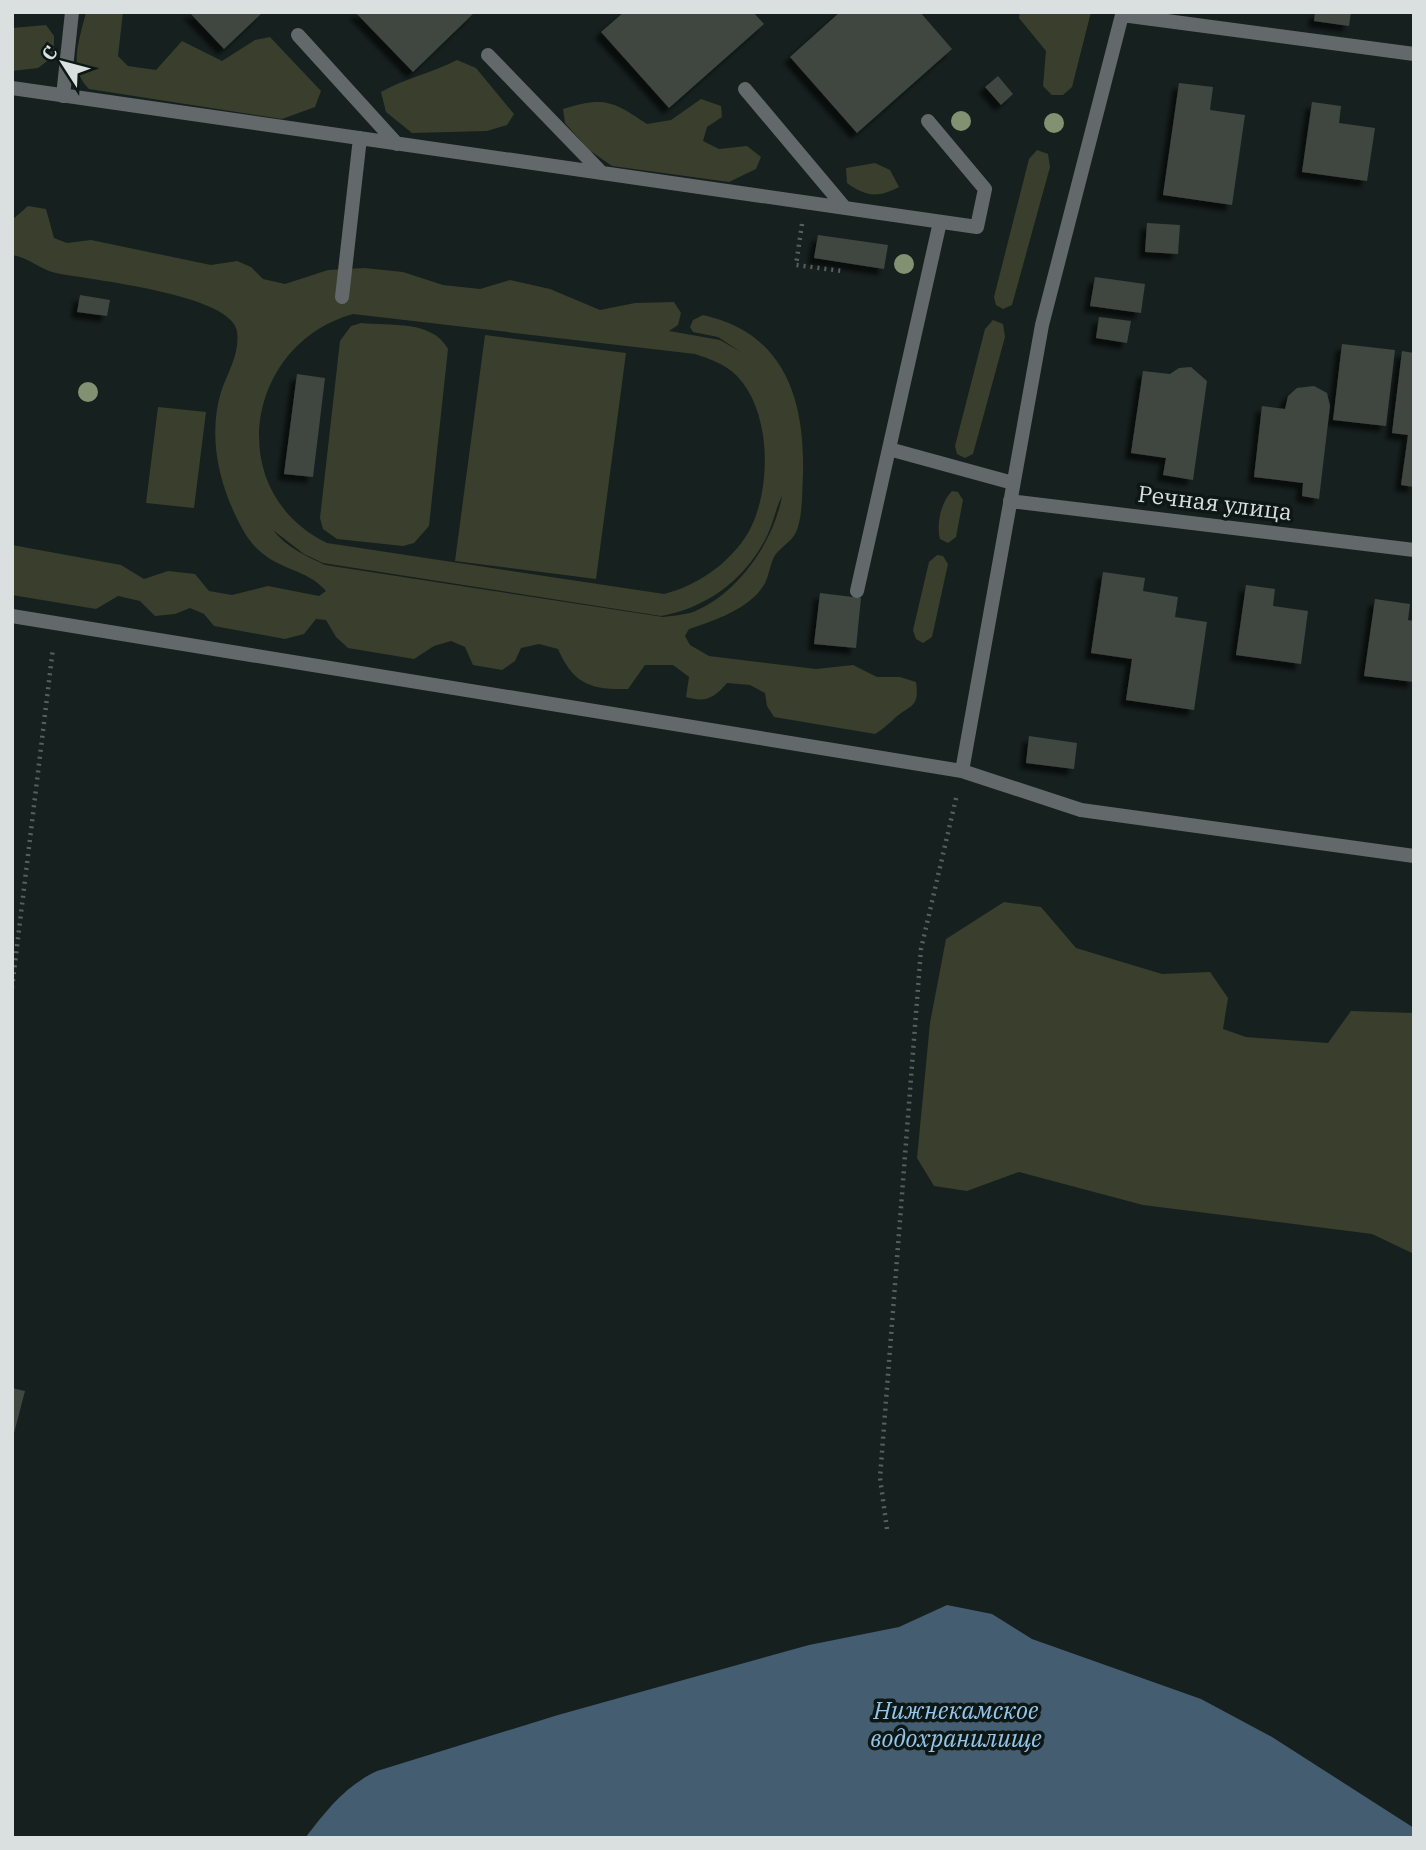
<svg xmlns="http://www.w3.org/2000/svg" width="1426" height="1850" viewBox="0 0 1426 1850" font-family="'IBM Plex Serif',serif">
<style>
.green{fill:#393f2c;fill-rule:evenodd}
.water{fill:#445d71}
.building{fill:#3f4741;filter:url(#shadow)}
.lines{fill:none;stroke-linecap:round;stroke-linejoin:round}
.path{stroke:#57605e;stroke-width:4.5;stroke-dasharray:2 5;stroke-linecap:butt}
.service{stroke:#63696a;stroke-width:14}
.minor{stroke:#63696a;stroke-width:14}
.tree{fill:#829172}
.labels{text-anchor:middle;stroke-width:7;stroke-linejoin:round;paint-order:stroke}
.street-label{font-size:23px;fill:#dae0df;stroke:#0d1715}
.water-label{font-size:24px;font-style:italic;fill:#94c5ea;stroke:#0d1715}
</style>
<defs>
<filter id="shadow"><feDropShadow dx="-6" dy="6" stdDeviation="2" flood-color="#0009"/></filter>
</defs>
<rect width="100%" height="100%" fill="#16201e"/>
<path class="green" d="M86 12H123L118 56 128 66 156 70 182 41 222 61 255 40 270 37 321 91 315 107 282 119 89 89C67 68 80 39 86 12Z
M1020 12H1091L1072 87 1063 95H1052L1043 86 1046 51 1019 18Z
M46 25 54 36V56L38 68 12 71V28Z
M457 60 476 68 514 114 507 125 487 131 412 133 386 112 381 92C405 78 432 73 457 60Z
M701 99 721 106 722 117 707 127 703 141 719 149 747 146 761 157 756 169 729 182 612 166 589 150 565 123 563 109C604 96 613 101 647 124L671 120Z
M1037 150 1048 154 1050 167 1012 305 1003 309 996 305 994 297 1029 159Z
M875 163 890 170 899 187C878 198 866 197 847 183L846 168Z
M28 206 46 209 54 238 67 243 91 240 211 265 237 261 251 267 263 279 285 284 328 270 364 268 403 272 443 285 480 289 510 280 550 289 600 310 635 303 674 302 681 313 678 325 669 331 720 340 741 352 718 337 693 332 690 327 693 320 703 315C785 333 805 400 803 475 802 491 803 520 795 534 790 543 779 548 774 557 770 565 769 575 765 583 752 608 714 621 689 629L685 636 690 645 709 656 816 669 853 665 877 677H900L916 682C920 710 909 704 894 719 887 725 883 729 875 734L774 717 767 706 765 693 750 685 727 683C714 698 706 703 686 697L689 677 673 665H645L628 689C591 690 573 684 558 649L539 644 521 648 515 661 502 670 473 665 465 647 451 641 434 646 414 659 348 648 336 637 326 620 316 619 304 634 285 639 214 626 204 614 190 608 175 614 155 616 140 601 118 596 96 609 12 595V545L121 565 144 579 168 571 195 574 209 591 232 595 268 586 319 596 326 591C303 564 267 573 243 530 220 489 207 439 221 392 228 371 240 354 237 331 231 294 90 280 56 273 41 270 28 257 12 255V220ZM353 314 695 354C710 359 725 364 737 376 772 412 772 491 748 533 730 563 697 586 664 594L327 543C222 492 245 344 353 314ZM782 496C774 542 736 597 690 613 681 615 671 616 663 617L325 565C306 556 286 547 273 530L304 554 323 563 661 616C707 608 746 579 767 536 773 524 776 507 782 496Z
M993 320 1003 324 1005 337 973 454 965 458 957 454 955 446 985 329Z
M361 323C390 326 433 320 448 349L429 526 414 543 403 546 337 539 323 529 320 518 340 341 351 326Z
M485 335 626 353 596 579 455 561Z
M158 407 206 412 194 508 146 503Z
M952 491 958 492 963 500 956 537 948 543 940 539C936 524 941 502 952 491Z
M937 555 943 556 948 564 932 637 923 643 916 639 913 630 929 562Z
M1004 902 1041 907 1076 948 1162 974 1210 972 1228 998 1223 1029 1246 1037 1328 1043 1351 1011 1414 1013V1254L1372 1234 1143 1205 1019 1172 967 1191 934 1186 917 1158 930 1023 946 939Z"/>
<path class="water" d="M947 1605 992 1614 1032 1639 1201 1699 1272 1737 1414 1828V1838H305C327 1810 345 1786 377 1771L558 1715 809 1645 899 1627Z"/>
<path class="building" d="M189 12H263L224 49Z
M355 12H475L413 72Z
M624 12H753L764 24 669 108 601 32Z
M840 12H920L952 49 857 133 790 57Z
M1315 12H1351L1349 26 1314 21Z
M998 76 1013 94 1001 105 985 87Z
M1179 83 1213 87 1210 110 1245 115 1232 205 1163 195Z
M1312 102 1341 106 1339 123 1375 128 1367 181 1302 172Z
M1147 223 1180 225 1178 254 1145 252Z
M818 235 888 245 884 269 814 258Z
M1095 277 1145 284 1141 313 1090 306Z
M80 295 110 300 107 316 77 312Z
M1099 317 1131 321 1127 343 1096 338Z
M1342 344 1395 350 1386 426 1333 420Z
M1402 351 1414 353V487L1401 485 1408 435 1392 433Z
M1191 367 1207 381 1193 480 1163 475 1166 458 1131 453 1143 371 1170 374 1179 368Z
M297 374 325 378 313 477 284 474Z
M1314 386 1327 393 1330 406 1319 499 1302 496 1303 483 1254 477 1262 406 1285 409 1288 396 1297 388Z
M1103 572 1145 578 1143 591 1178 597 1175 617 1207 622 1194 710 1126 700 1132 659 1091 653Z
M1246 585 1275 589 1273 606 1308 611 1301 664 1236 655Z
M820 593 861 598 856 648 814 644Z
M1375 599 1410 604 1408 620 1414 621V682L1364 676Z
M1029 736 1077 743 1074 769 1026 763Z
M12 1388 25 1391 13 1437H12Z"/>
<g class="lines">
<path class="path" d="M802 224 796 265 842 271
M12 988 53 648
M887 1529 880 1478 921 949 957 794"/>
<path class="service" d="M298 35 397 144
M488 55 602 173
M12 88 977 227 985 189 928 121
M745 89 845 208
M63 96 72 12
M342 297 360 138
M889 449 1013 483
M857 591 940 222"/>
<path class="minor" d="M1010 501 1414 550
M12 616 962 771 1081 810 1414 856
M962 771 1042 325 1122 15 1414 54"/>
</g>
<g class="tree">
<circle cx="961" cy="121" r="10"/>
<circle cx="1054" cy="123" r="10"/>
<circle cx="904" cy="264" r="10"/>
<circle cx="88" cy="392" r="10"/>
</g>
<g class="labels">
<g class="street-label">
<text transform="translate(1215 503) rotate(7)" y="8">Речная улица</text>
</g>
<g class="water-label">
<text x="956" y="1719">Нижнекамское<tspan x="956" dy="28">водохранилище</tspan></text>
</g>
</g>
<rect width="1426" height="1850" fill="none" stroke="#dae0df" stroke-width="28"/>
<g transform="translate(63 63) rotate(306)" stroke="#0d1715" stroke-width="5" paint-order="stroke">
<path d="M0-5L12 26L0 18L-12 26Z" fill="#dae0df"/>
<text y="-10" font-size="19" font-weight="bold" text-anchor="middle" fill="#dae0df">С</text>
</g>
</svg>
